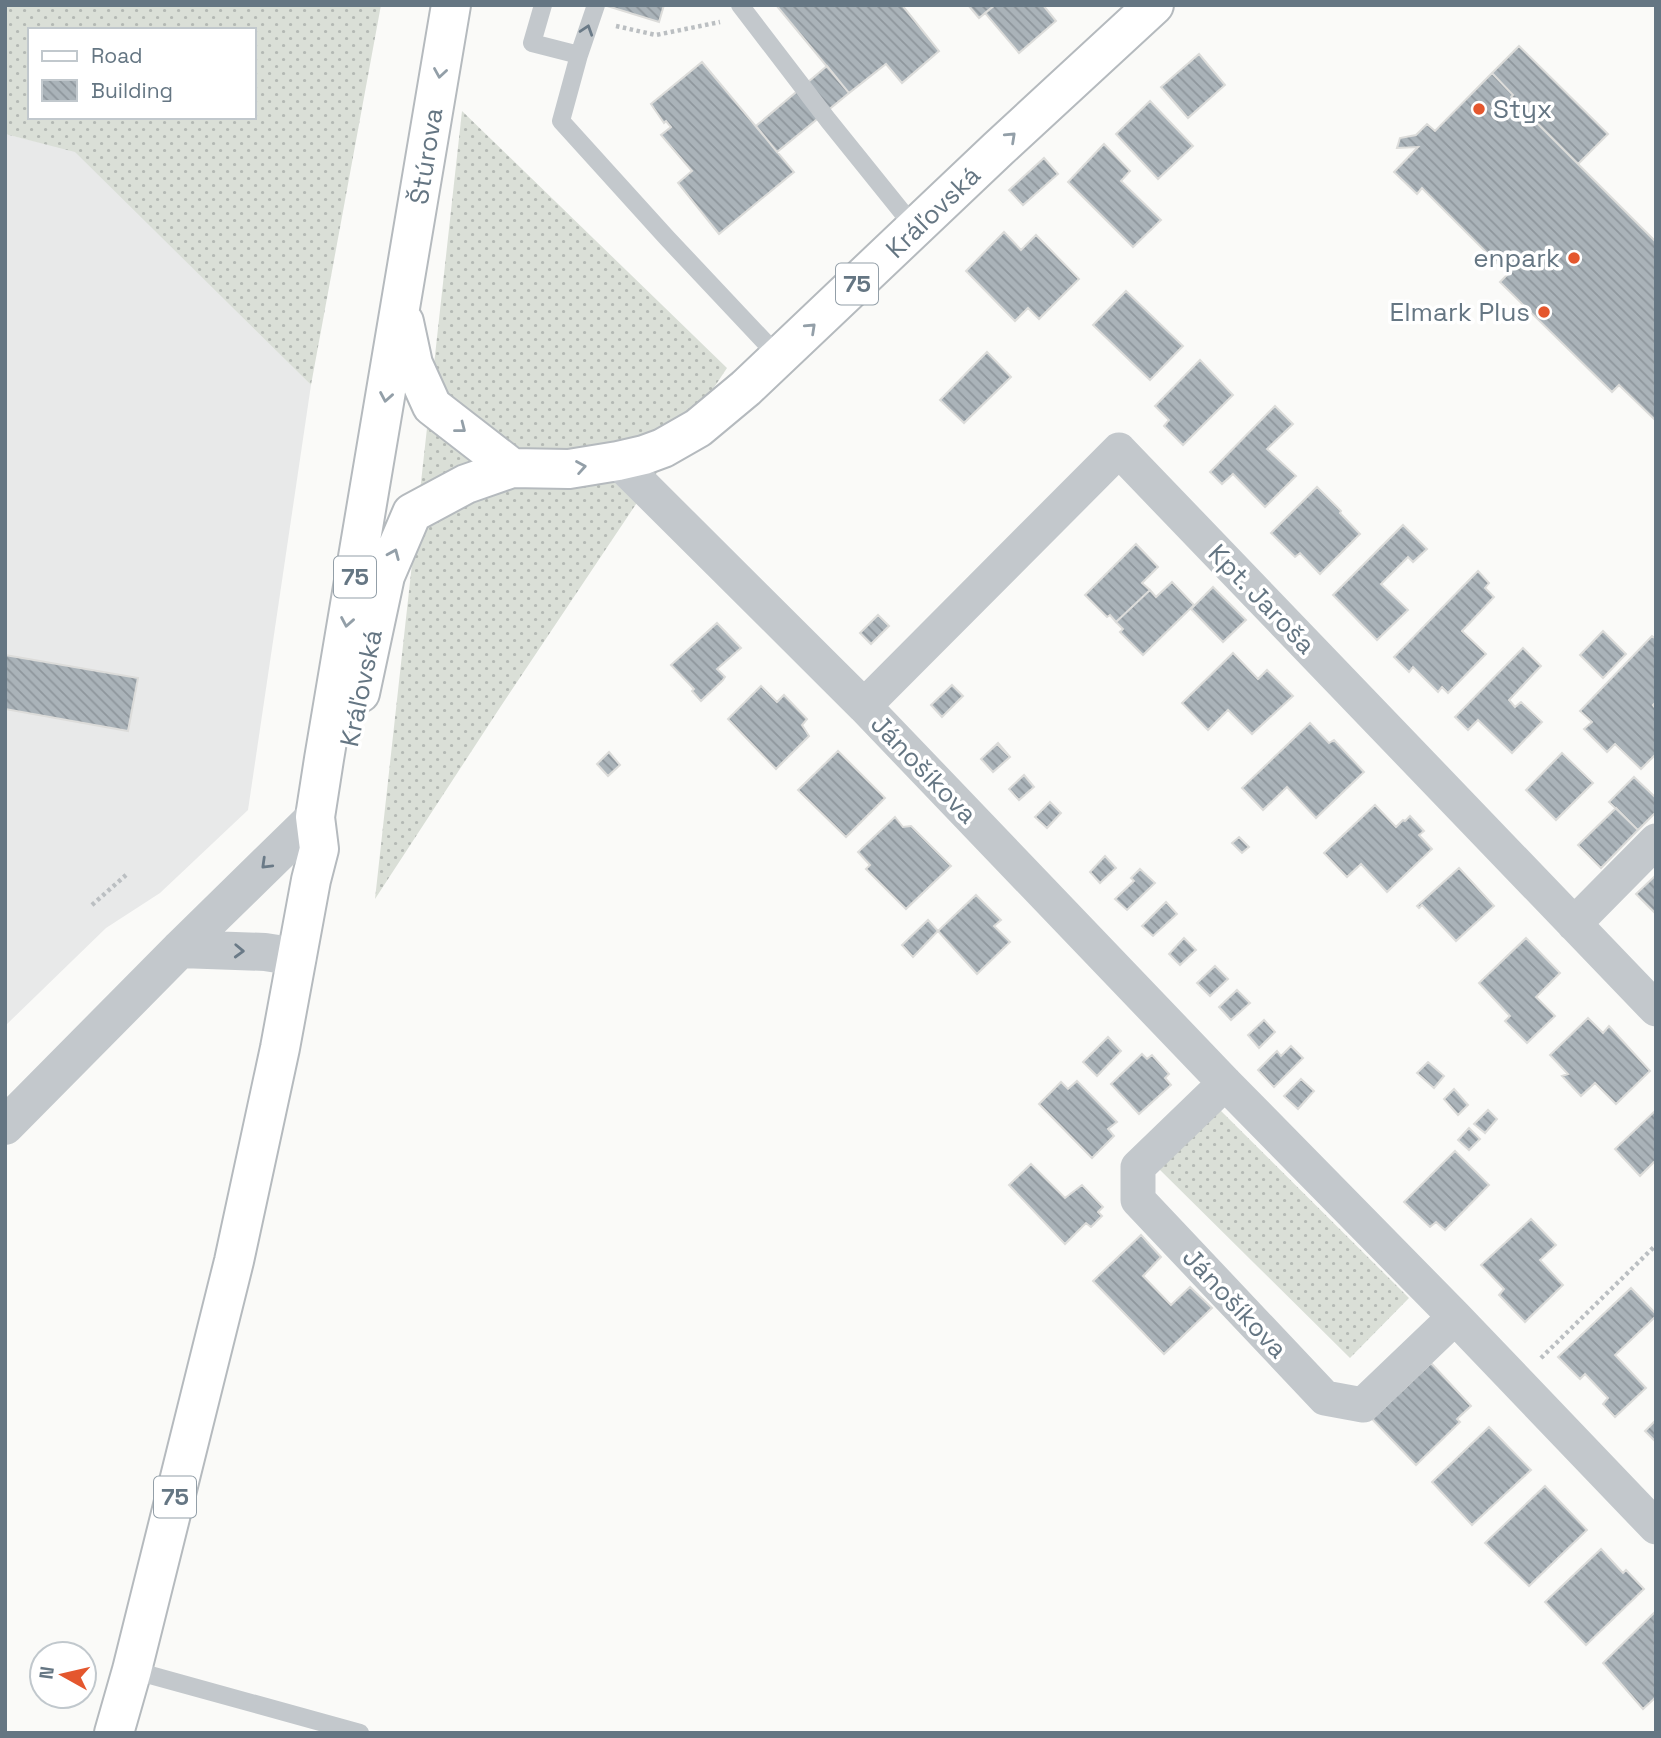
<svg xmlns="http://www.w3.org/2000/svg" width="1661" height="1738" viewBox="0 0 1661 1738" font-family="'Space Grotesk',sans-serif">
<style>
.built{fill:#e8e9e9}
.grass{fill:url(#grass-dots);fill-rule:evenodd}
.building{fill:url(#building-back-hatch);stroke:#dcdcda;stroke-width:2}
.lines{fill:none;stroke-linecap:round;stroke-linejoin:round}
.primary-casing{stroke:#b5babe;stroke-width:42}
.path{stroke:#bbbfc2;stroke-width:4.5;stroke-dasharray:3.5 3.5;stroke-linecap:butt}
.service{stroke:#c3c8cc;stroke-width:18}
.minor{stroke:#c3c8cc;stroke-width:35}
.tertiary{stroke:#c3c8cc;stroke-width:38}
.primary{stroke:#fff;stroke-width:38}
.oneway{stroke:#6a7a87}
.oneway2{stroke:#939fa8}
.poi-dot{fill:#e4572e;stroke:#fff;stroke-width:2.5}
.labels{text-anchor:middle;stroke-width:7;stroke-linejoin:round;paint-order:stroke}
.shield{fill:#fff;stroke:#939fa8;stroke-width:2}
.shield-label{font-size:24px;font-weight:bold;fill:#657683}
.poi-label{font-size:26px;fill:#657683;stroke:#fff;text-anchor:end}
.street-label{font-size:26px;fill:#657683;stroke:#fff}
</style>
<defs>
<pattern id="grass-dots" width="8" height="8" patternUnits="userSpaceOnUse" patternTransform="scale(1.75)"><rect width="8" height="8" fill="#dadfd7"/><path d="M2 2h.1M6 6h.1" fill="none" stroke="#b4b9b4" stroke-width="1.8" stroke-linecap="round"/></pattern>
<pattern id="building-back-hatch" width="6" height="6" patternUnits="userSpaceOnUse" patternTransform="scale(1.75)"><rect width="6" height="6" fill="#aab3b9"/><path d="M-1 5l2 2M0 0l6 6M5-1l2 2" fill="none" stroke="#8e969c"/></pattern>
</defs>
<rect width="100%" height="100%" fill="#fafaf8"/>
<path class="built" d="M5 134 75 151 311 385 248 810 160 893 106 928 5 1026Z"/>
<path class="grass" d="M5 5H381L311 385 75 152 5 134ZM30 30H254V117H30Z
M462 111 727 368 501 706 375 899Z
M1217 1107 1409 1298 1350 1358 1157 1167Z"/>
<path class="building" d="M604 5H664L659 22Z
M776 5H902L939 51 902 83 886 64 849 93Z
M968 5H995L979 18Z
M995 5H1043L1056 21 1019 53 985 13Z
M1519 46 1608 134 1578 164 1511 97 1513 95 1492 73Z
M1199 54 1225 85 1188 118 1161 87Z
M702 62 794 172 719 234 678 183 692 171 661 135 671 127 666 121 664 123 651 104Z
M827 66 849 93 777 152 756 126Z
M1492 73 1513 95 1511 97 1656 242V421L1619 385 1612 392 1500 282 1508 274 1422 188 1417 194 1394 172 1418 147 1397 148 1400 138 1416 135 1427 124 1435 131Z
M1150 101 1193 146 1158 179 1116 134Z
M1104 144 1130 171 1121 181 1161 220 1133 247 1068 182Z
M1044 158 1058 174 1023 205 1009 190Z
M1004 232 1021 250 1036 235 1079 279 1039 319 1028 308 1015 321 966 271Z
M1126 291 1183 346 1150 380 1093 325Z
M987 352 1011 377 964 423 940 400Z
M1200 360 1233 395 1183 445 1164 426 1169 420 1155 406Z
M1275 406 1293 424 1267 449 1296 476 1265 507 1233 474 1222 484 1210 472Z
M1317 487 1341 511 1340 513 1360 534 1320 574 1300 553 1295 557 1271 533Z
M1403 525 1427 549 1413 562 1408 557 1381 584 1408 610 1377 640 1333 595Z
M1136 544 1158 567 1142 583 1150 590 1116 622 1110 615 1107 617 1085 595Z
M1478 571 1489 583 1485 588 1494 597 1462 631 1486 654 1448 693 1442 687 1438 692 1413 667 1409 672 1394 657Z
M1172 582 1194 605 1143 655 1120 632 1123 629 1116 622 1150 590 1156 597Z
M1213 587 1246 620 1223 642 1191 609Z
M878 615 889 626 871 644 860 633Z
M717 623 741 648 717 669 725 677 723 680 701 701 692 691 694 689 671 665Z
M1603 631 1626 654 1603 678 1580 655Z
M1652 636 1656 639V702L1653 705 1656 709V754L1641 769 1615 744 1607 752 1584 729 1592 722 1580 711Z
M1523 648 1541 666 1509 700 1515 707 1521 702 1542 722 1512 753 1478 720 1468 730 1455 717Z
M1233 653 1258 679 1267 670 1293 696 1252 734 1228 710 1208 730 1182 703Z
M5 655 138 678 128 731 5 709Z
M952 685 963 696 942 717 931 705Z
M761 686 777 702 784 695 807 719 802 725 809 736 776 769 728 719Z
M1310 723 1329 743 1334 740 1364 772 1316 818 1287 787 1263 810 1242 788Z
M998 743 1010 757 993 772 981 759Z
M997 744 1010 757 993 772 981 759Z
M838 751 885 798 846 837 798 790Z
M609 752 620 765 608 776 597 764Z
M1562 753 1593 783 1556 820 1526 790Z
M1024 775 1034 787 1019 800 1009 789Z
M1634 777 1656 798V812L1638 830 1609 802Z
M1050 802 1061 813 1047 828 1035 817Z
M1375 805 1396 827 1403 820 1405 821 1410 816 1424 831 1419 835 1432 849 1387 892 1361 864 1347 877 1324 853Z
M1616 808 1638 830 1601 868 1578 845Z
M895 817 903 827 911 826 951 866 906 909 866 869 870 865 858 852Z
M1239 837 1249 847 1242 853 1232 843Z
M1105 856 1116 868 1100 883 1090 872Z
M1459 868 1494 906 1456 941 1422 905 1419 908 1417 906Z
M1140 869 1155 883 1127 910 1115 899 1134 881 1131 878Z
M1656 875V914L1636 894Z
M976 895 1001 920 994 926 1010 942 977 974 938 931Z
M1166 902 1177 914 1153 936 1142 926Z
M928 920 938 931 913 957 902 945Z
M1184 938 1196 950 1180 965 1169 954Z
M1526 938 1560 973 1536 997 1555 1016 1527 1043 1505 1021 1510 1016 1479 983Z
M1215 966 1228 979 1210 996 1197 983Z
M1237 990 1250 1003 1231 1020 1219 1007Z
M1588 1018 1603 1033 1609 1026 1650 1071 1616 1104 1595 1083 1581 1096 1562 1076 1568 1074 1550 1055Z
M1264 1020 1275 1032 1259 1048 1248 1035Z
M1108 1037 1121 1051 1097 1076 1083 1062Z
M1291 1046 1303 1058 1274 1087 1258 1070 1277 1051 1281 1056Z
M1142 1054 1147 1059 1152 1055 1169 1074 1165 1078 1171 1085 1139 1114 1111 1084Z
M1428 1062 1444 1076 1434 1088 1417 1073Z
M1301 1079 1314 1091 1298 1109 1284 1096Z
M1077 1081 1117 1122 1108 1129 1114 1136 1092 1158 1039 1104 1061 1082 1068 1089Z
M1454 1089 1468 1105 1458 1115 1444 1099Z
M1488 1110 1497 1119 1485 1133 1474 1124Z
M1656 1110V1160L1640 1176 1615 1149Z
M1469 1128 1480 1139 1469 1150 1458 1140Z
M1455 1151 1489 1185 1445 1230 1436 1222 1430 1227 1404 1202Z
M1031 1164 1065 1198 1082 1185 1103 1207 1098 1212 1102 1216 1091 1227 1086 1223 1065 1244 1009 1185Z
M1531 1219 1556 1245 1540 1260 1563 1285 1525 1322 1499 1295 1504 1289 1481 1265Z
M1141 1235 1161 1257 1143 1276 1171 1305 1190 1287 1212 1308 1164 1354 1093 1281Z
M1631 1288 1656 1314V1316L1615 1355 1646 1388 1615 1417 1603 1404 1608 1398 1585 1374 1580 1379 1558 1357Z
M1431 1363 1471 1406 1457 1419 1460 1422 1416 1465 1372 1419Z
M1656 1420V1442L1645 1431Z
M1489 1427 1531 1470 1472 1525 1432 1482Z
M1545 1486 1587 1530 1529 1586 1485 1543Z
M1601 1549 1623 1573 1626 1570 1644 1589 1586 1645 1545 1602Z
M1656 1611V1697L1643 1709 1603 1663Z"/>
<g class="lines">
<defs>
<path id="primary" d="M404 322 413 364 432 406 512 468
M360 693 385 576 412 513 466 484 512 468 569 469 618 461 644 455 663 448 698 428 746 388 998 149 1154 5
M114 1733 132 1670 234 1261 280 1048 311 880 319 849 315 817 324 759 451 5"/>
</defs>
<use href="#primary" class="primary-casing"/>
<path class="path" d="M616 26 656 35 720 22
M92 905 126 875
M1541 1358 1656 1245"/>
<path class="service" d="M543 5 532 43 579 55
M596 5 579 55 561 121 667 238 779 357
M740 5 828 120 915 228
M132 1670 360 1733"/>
<path class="minor" d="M618 461 864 706 1225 1083 1455 1317 1656 1527
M864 706 1119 450 1656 1009
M1574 924 1656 841
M1225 1083 1138 1167V1200L1325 1398 1363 1405 1455 1317"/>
<path class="tertiary" d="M180 949 265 952 297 957
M5 1126 180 949 315 817"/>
<use href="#primary" class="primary"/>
</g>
<defs><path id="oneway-chevron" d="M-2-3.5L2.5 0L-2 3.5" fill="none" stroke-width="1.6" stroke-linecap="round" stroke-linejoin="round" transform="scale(1.75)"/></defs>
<g class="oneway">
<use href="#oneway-chevron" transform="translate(587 30) rotate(-72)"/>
<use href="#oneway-chevron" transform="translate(266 864) rotate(136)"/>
<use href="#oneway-chevron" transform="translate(239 951) rotate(2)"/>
</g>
<g class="oneway2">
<use href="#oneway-chevron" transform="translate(440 73) rotate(99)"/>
<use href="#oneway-chevron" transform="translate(1011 137) rotate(-43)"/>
<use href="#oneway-chevron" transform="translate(811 328) rotate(-43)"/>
<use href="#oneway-chevron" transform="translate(386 397) rotate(100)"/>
<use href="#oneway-chevron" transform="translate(461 428) rotate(38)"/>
<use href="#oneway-chevron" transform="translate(581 467) rotate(-10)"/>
<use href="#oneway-chevron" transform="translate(394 554) rotate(-67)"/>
<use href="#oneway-chevron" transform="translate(347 622) rotate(100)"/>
</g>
<g class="poi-dot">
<circle cx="1479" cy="109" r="7"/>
<circle cx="1574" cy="258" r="7"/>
<circle cx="1544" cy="312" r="7"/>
</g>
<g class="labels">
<g class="shield">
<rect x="836" y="263.5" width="42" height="41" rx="5"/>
<rect x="334" y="556.5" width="42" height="41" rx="5"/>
<rect x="154" y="1476.5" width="42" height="41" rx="5"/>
</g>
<g class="shield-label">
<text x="857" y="292">75</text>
<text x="355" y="585">75</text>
<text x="175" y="1505">75</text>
</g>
<g class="poi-label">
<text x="1493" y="118" text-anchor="start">Styx</text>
<text x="1560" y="267">enpark</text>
<text x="1530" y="321">Elmark Plus</text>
</g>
<g class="street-label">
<text transform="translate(426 156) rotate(-81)" y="9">Štúrova</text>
<text transform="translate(933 212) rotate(-44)" y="9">Kráľovská</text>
<text transform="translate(1262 599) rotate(46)" y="9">Kpt. Jaroša</text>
<text transform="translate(361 688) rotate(-78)" y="9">Kráľovská</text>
<text transform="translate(924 769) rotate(46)" y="9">Jánošíkova</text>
<text transform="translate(1235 1303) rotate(47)" y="9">Jánošíkova</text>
</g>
</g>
<rect width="1661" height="1738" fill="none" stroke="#657683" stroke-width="14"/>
<rect x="28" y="28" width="228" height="91" fill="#ffffff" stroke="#c1c8cd" stroke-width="2"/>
<rect x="42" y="51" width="35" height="10" fill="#ffffff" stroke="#c1c8cd" stroke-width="2"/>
<text x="91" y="63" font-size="21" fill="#657683">Road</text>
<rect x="42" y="80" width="35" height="21" fill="url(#building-back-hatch)" stroke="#c1c8cd" stroke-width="2"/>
<text x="91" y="98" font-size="21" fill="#657683">Building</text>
<g transform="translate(63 1675) rotate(278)"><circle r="33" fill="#ffffff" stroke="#c1c8cd" stroke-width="2"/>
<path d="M0-5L12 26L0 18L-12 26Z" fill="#e4572e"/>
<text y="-10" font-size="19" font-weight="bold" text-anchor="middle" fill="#657683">N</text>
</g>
</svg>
